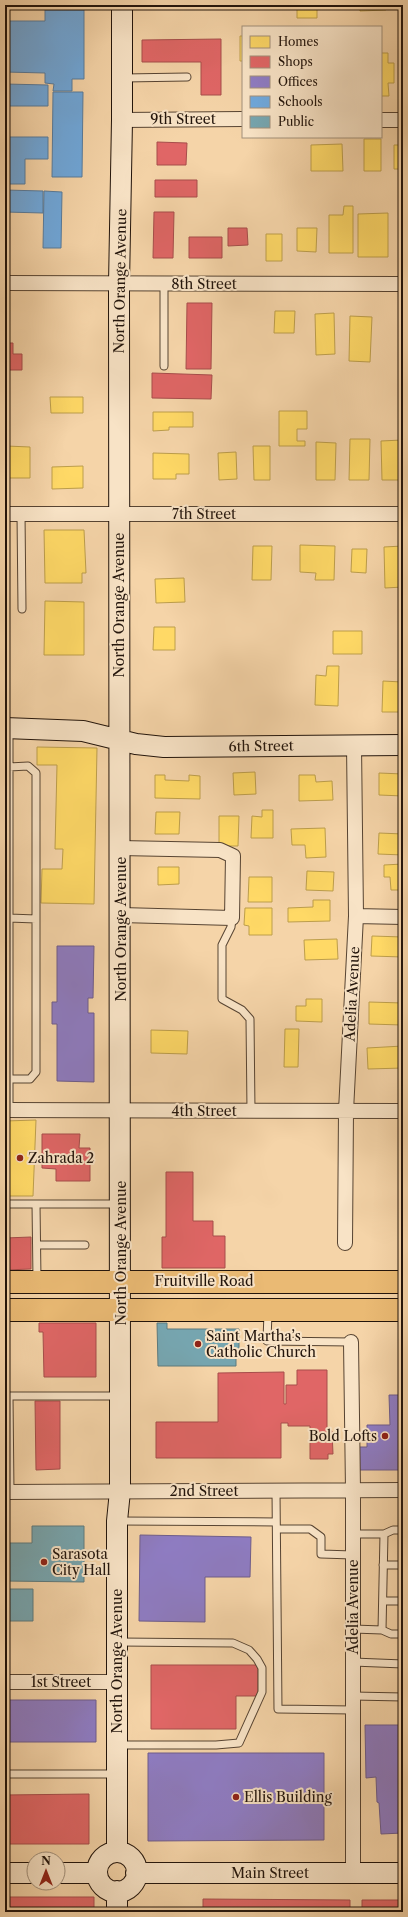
<svg xmlns="http://www.w3.org/2000/svg" width="408" height="1917" viewBox="0 0 408 1917" font-family="'Libre Caslon Text',serif">
<style>
.homes{fill:#ffd966;stroke:#bd9e4b}
.shops{fill:#e06666;stroke:#a74d4b}
.offices{fill:#8e7cc3;stroke:#6e5d8c}
.schools{fill:#6fa8dc;stroke:#587c9d}
.public{fill:#76a5af;stroke:#5d7a7e}
.lines{fill:none;stroke-linecap:round;stroke-linejoin:round}
.lane-casing{stroke:#574432;stroke-width:9}
.street-casing{stroke:#574432;stroke-width:16}
.secondary-casing{stroke:#22140b;stroke-width:22}
.primary-casing{stroke:#22140b;stroke-width:24}
.lane{stroke:#f8e3c6;stroke-width:7}
.street{stroke:#f8e3c6;stroke-width:14}
.secondary{stroke:#f8e3c6;stroke-width:20}
.primary{stroke:#eaba74;stroke-width:22}
.poi-dot{fill:#8f2418;stroke:#f8e3c6;stroke-width:1.5}
.labels{text-anchor:middle;stroke-width:4;stroke-linejoin:round;paint-order:stroke}
.street-label{font-size:14px;fill:#22140b;stroke:#f8e3c6}
.poi-label{font-size:14px;fill:#22140b;stroke:#f8e3c6;text-anchor:start}
</style>
<rect width="100%" height="100%" fill="#f5d4a8"/>
<filter id="stains"><feTurbulence type="fractalNoise" baseFrequency=".005" numOctaves="4"/><feColorMatrix values="0 0 0 0 .2 0 0 0 0 .09 0 0 0 0 .02 0 0 0 .5 -.17"/></filter>
<radialGradient id="worn" r=".72"><stop offset=".6" stop-color="#630" stop-opacity="0"/><stop offset="1" stop-color="#630" stop-opacity=".3"/></radialGradient>
<path class="homes" d="M297 5H317V18H297Z
M326 5H354V9H327Z
M359 5H386V10L360 11Z
M240 36H243V61H240Z
M381 53H388V63H394V83H388L389 96H381Z
M364 139H381V171H364Z
M342 144 343 171H311V145Z
M394 145H403V169H394Z
M344 206H353V253H329V215H343Z
M388 213V257H358V214Z
M297 228H317L316 252 297 251Z
M266 234H282V261H266Z
M275 311H295L294 333H274Z
M334 313 335 354 316 355 315 314Z
M350 316 372 317 370 362 349 361Z
M50 397H83V413H51Z
M279 411H307V429H297V441H305V446H279Z
M153 412H193V427H169V430L153 431Z
M350 439H370L369 480H349Z
M402 440V480H382L381 441Z
M316 442 336 443 335 480H316Z
M6 446 30 447V478H6Z
M253 446H270V480H254Z
M236 452 237 479 219 480 218 453Z
M153 453 189 454V474H176V479H153Z
M83 466V488L52 489V467Z
M44 530H84L86 573H82V583H45Z
M300 545 335 546 334 580H315L316 573 300 572Z
M253 546H272L271 580H252Z
M403 546V587L385 588 384 547Z
M352 549H367L366 573 351 572Z
M184 578 185 602 156 603 155 579Z
M45 601 84 602V655H44Z
M154 627H175V650H153Z
M333 631H362V654H333Z
M327 666H339L338 706 315 705 316 675 326 676Z
M383 681 402 682 401 712H382Z
M37 747 97 748 94 904 41 903 42 869H62L63 849H55L57 765H37Z
M255 772 256 794 234 795 233 773Z
M379 773 403 774V796L379 795Z
M155 775H165V780L189 781V775L200 776V799L155 798Z
M299 775H315L316 782 332 781 333 800 299 801Z
M262 810H273V838H251L252 816 262 817Z
M156 812H180L179 834H155Z
M219 816H239L238 846H219Z
M325 828 326 857 306 858 305 845H292L291 829Z
M379 833 403 834V855L378 854Z
M403 864V890H391L390 877H384V865Z
M158 867H179V884L158 885Z
M307 871 334 872 333 891 306 890Z
M249 877H272V902H248Z
M313 900H330V921L288 922V908L313 907Z
M245 908H272V935H249V926L244 925Z
M372 936 403 937V957L371 956Z
M337 939 338 959 305 960 304 940Z
M306 999H322V1022L296 1021V1006H306Z
M369 1002 403 1003 402 1025 369 1024Z
M285 1029H299L298 1067H284Z
M151 1030 188 1031 187 1054 151 1053Z
M403 1046V1068L368 1069 367 1048Z
M36 1120 33 1196H5V1121Z"/>
<path class="shops" d="M221 39V95H201V62H142V40Z
M157 142 187 143 186 165H157Z
M155 180H197V197H155Z
M154 212H174L173 258H153Z
M228 228H247L248 245 228 246Z
M189 237H222V258H189Z
M187 303H212L211 369H186Z
M5 343H13V354H22V370H5Z
M152 373 212 375 211 399 152 398Z
M42 1134H80L79 1148H90V1181H56V1169L42 1168Z
M166 1172H193V1221H213V1236H225V1268H162V1237H166Z
M31 1237V1269L5 1270V1238Z
M39 1323H96V1377H44L43 1332H39Z
M297 1370H327V1431H332L333 1454H328V1459H310V1426H288V1423H281V1458H156V1422H218V1373L284 1372V1404H286V1385H297Z
M35 1401H60V1469L36 1470Z
M151 1665H258V1696H236V1729H151Z
M89 1794V1844H5V1795Z
M5 1897H94V1912H5Z
M203 1899 350 1900V1908H362V1900H403V1912H203Z"/>
<path class="offices" d="M57 946H94L93 998H88V1013H94V1082L57 1081V1024H52V1002H57Z
M389 1395H403V1470H359V1447H367V1425H390Z
M140 1535 251 1537 250 1577H205V1622L139 1621Z
M5 1700H96V1742H5Z
M365 1725H403V1833L381 1834 379 1803 377 1802 376 1777 366 1778Z
M148 1753H324V1840L148 1841Z"/>
<path class="schools" d="M45 10H84V79H72V91H53L54 84 45 83V73L5 72V21H45Z
M5 84 48 85V106H5Z
M53 92H83L82 177H52Z
M5 137H48V159H25V184H5Z
M5 190 43 191V213L5 212Z
M44 191 62 192 61 248H43Z"/>
<path class="public" d="M157 1323H167V1329H239V1358H236V1366H158Z
M32 1526H84V1582L5 1581V1543H32Z
M5 1589H33V1621H5Z"/>
<g class="lines">
<defs>
<path id="lane" d="M124 78 187 77
M164 284V366
M21 514 22 609
M9 918 36 919
M232 918 231 927 222 945V999L242 1010 250 1019 251 1111
M9 1079H30L36 1072V773L28 766 9 767
M9 1110V728
M5 1204H119
M36 1204 37 1279
M37 1245H85
M268 1312 267 1341 351 1342
M5 1396H119
M9 1396 10 1492
M276 1491 278 1709 353 1710
M118 1521 276 1522
M277 1529H310L321 1537V1554L353 1555
M353 1534H384L382 1630 353 1629
M384 1534 393 1530H403
M383 1565H403
M383 1601H403
M382 1630 391 1634H403
M353 1662 403 1664
M353 1696 403 1697
M117 1745H216L239 1743 262 1692V1668L257 1659 249 1650 233 1643 119 1642
M5 1774H116"/>
<path id="street" d="M122 120 243 119
M381 120H403
M5 283 403 284
M5 514H403
M120 848 220 850 233 856 232 918 121 915
M356 916 403 917
M5 1110 403 1111
M345 1243 346 1111 356 916 354 745
M351 1342 353 1490V1873
M5 1492 403 1490
M5 1682H116"/>
<path id="secondary" d="M5 728 83 731 136 744 164 747 403 745
M117 1852V1521L120 1491V1396L119 284 122 120V5
M97 1872a20 20 0 1 1 40 0a20 20 0 1 1-40 0Z
M5 1873H34
M58 1873H97
M136 1873H403
M117 1912V1891"/>
<path id="primary" d="M5 1282H403
M5 1310H403"/>
</defs>
<use href="#lane" class="lane-casing"/>
<use href="#street" class="street-casing"/>
<use href="#secondary" class="secondary-casing"/>
<use href="#primary" class="primary-casing"/>
<use href="#lane" class="lane"/>
<use href="#street" class="street"/>
<use href="#secondary" class="secondary"/>
<use href="#primary" class="primary"/>
</g>
<g class="poi-dot">
<circle cx="20" cy="1158" r="4"/>
<circle cx="198" cy="1344" r="4"/>
<circle cx="385" cy="1436" r="4"/>
<circle cx="44" cy="1562" r="4"/>
<circle cx="236" cy="1797" r="4"/>
</g>
<g class="labels">
<g class="street-label">
<text x="183" y="124">9th Street</text>
<text transform="translate(120 281) rotate(-89)" y="5">North Orange Avenue</text>
<text x="204" y="289">8th Street</text>
<text x="204" y="519">7th Street</text>
<text transform="translate(119 605) rotate(-90)" y="5">North Orange Avenue</text>
<text transform="translate(261 746) rotate(-1)" y="5">6th Street</text>
<text transform="translate(121 929) rotate(-90)" y="5">North Orange Avenue</text>
<text transform="translate(352 994) rotate(-87)" y="5">Adelia Avenue</text>
<text x="204" y="1116">4th Street</text>
<text transform="translate(121 1253) rotate(-90)" y="5">North Orange Avenue</text>
<text x="204" y="1286">Fruitville Road</text>
<text x="204" y="1496">2nd Street</text>
<text transform="translate(353 1607) rotate(-90)" y="5">Adelia Avenue</text>
<text transform="translate(117 1661) rotate(-90)" y="5">North Orange Avenue</text>
<text x="61" y="1687">1st Street</text>
<text x="270" y="1878">Main Street</text>
</g>
<g class="poi-label">
<text x="28" y="1163">Zahrada 2</text>
<text x="206" y="1341">Saint Martha’s<tspan x="206" dy="16">Catholic Church</tspan></text>
<text x="377" y="1441" text-anchor="end">Bold Lofts</text>
<text x="52" y="1559">Sarasota<tspan x="52" dy="16">City Hall</tspan></text>
<text x="244" y="1802">Ellis Building</text>
</g>
</g>
<rect width="408" height="1917" fill="none" stroke="#f5d4a8" stroke-width="20"/>
<rect x="6" y="6" width="396" height="1905" fill="none" stroke="#22140b" stroke-width="2"/>
<rect x="10" y="10" width="388" height="1897" fill="none" stroke="#22140b"/>
<rect x="242" y="26" width="140" height="112" fill="#f8e3c6" stroke="#a2907b"/>
<rect x="250" y="36" width="20" height="12" fill="#ffd966" stroke="#a2907b"/>
<text x="278" y="46" font-size="12" fill="#22140b">Homes</text>
<rect x="250" y="56" width="20" height="12" fill="#e06666" stroke="#a2907b"/>
<text x="278" y="66" font-size="12" fill="#22140b">Shops</text>
<rect x="250" y="76" width="20" height="12" fill="#8e7cc3" stroke="#a2907b"/>
<text x="278" y="86" font-size="12" fill="#22140b">Offices</text>
<rect x="250" y="96" width="20" height="12" fill="#6fa8dc" stroke="#a2907b"/>
<text x="278" y="106" font-size="12" fill="#22140b">Schools</text>
<rect x="250" y="116" width="20" height="12" fill="#76a5af" stroke="#a2907b"/>
<text x="278" y="126" font-size="12" fill="#22140b">Public</text>
<g transform="translate(46 1871)"><circle r="19" fill="#f8e3c6" stroke="#a2907b"/>
<path d="M0-3L7 15L0 10L-7 15Z" fill="#8f2418"/>
<text y="-6" font-size="11" font-weight="bold" text-anchor="middle" fill="#22140b">N</text>
</g>
<rect width="100%" height="100%" filter="url(#stains)"/>
<rect width="100%" height="100%" fill="url(#worn)"/>
</svg>
